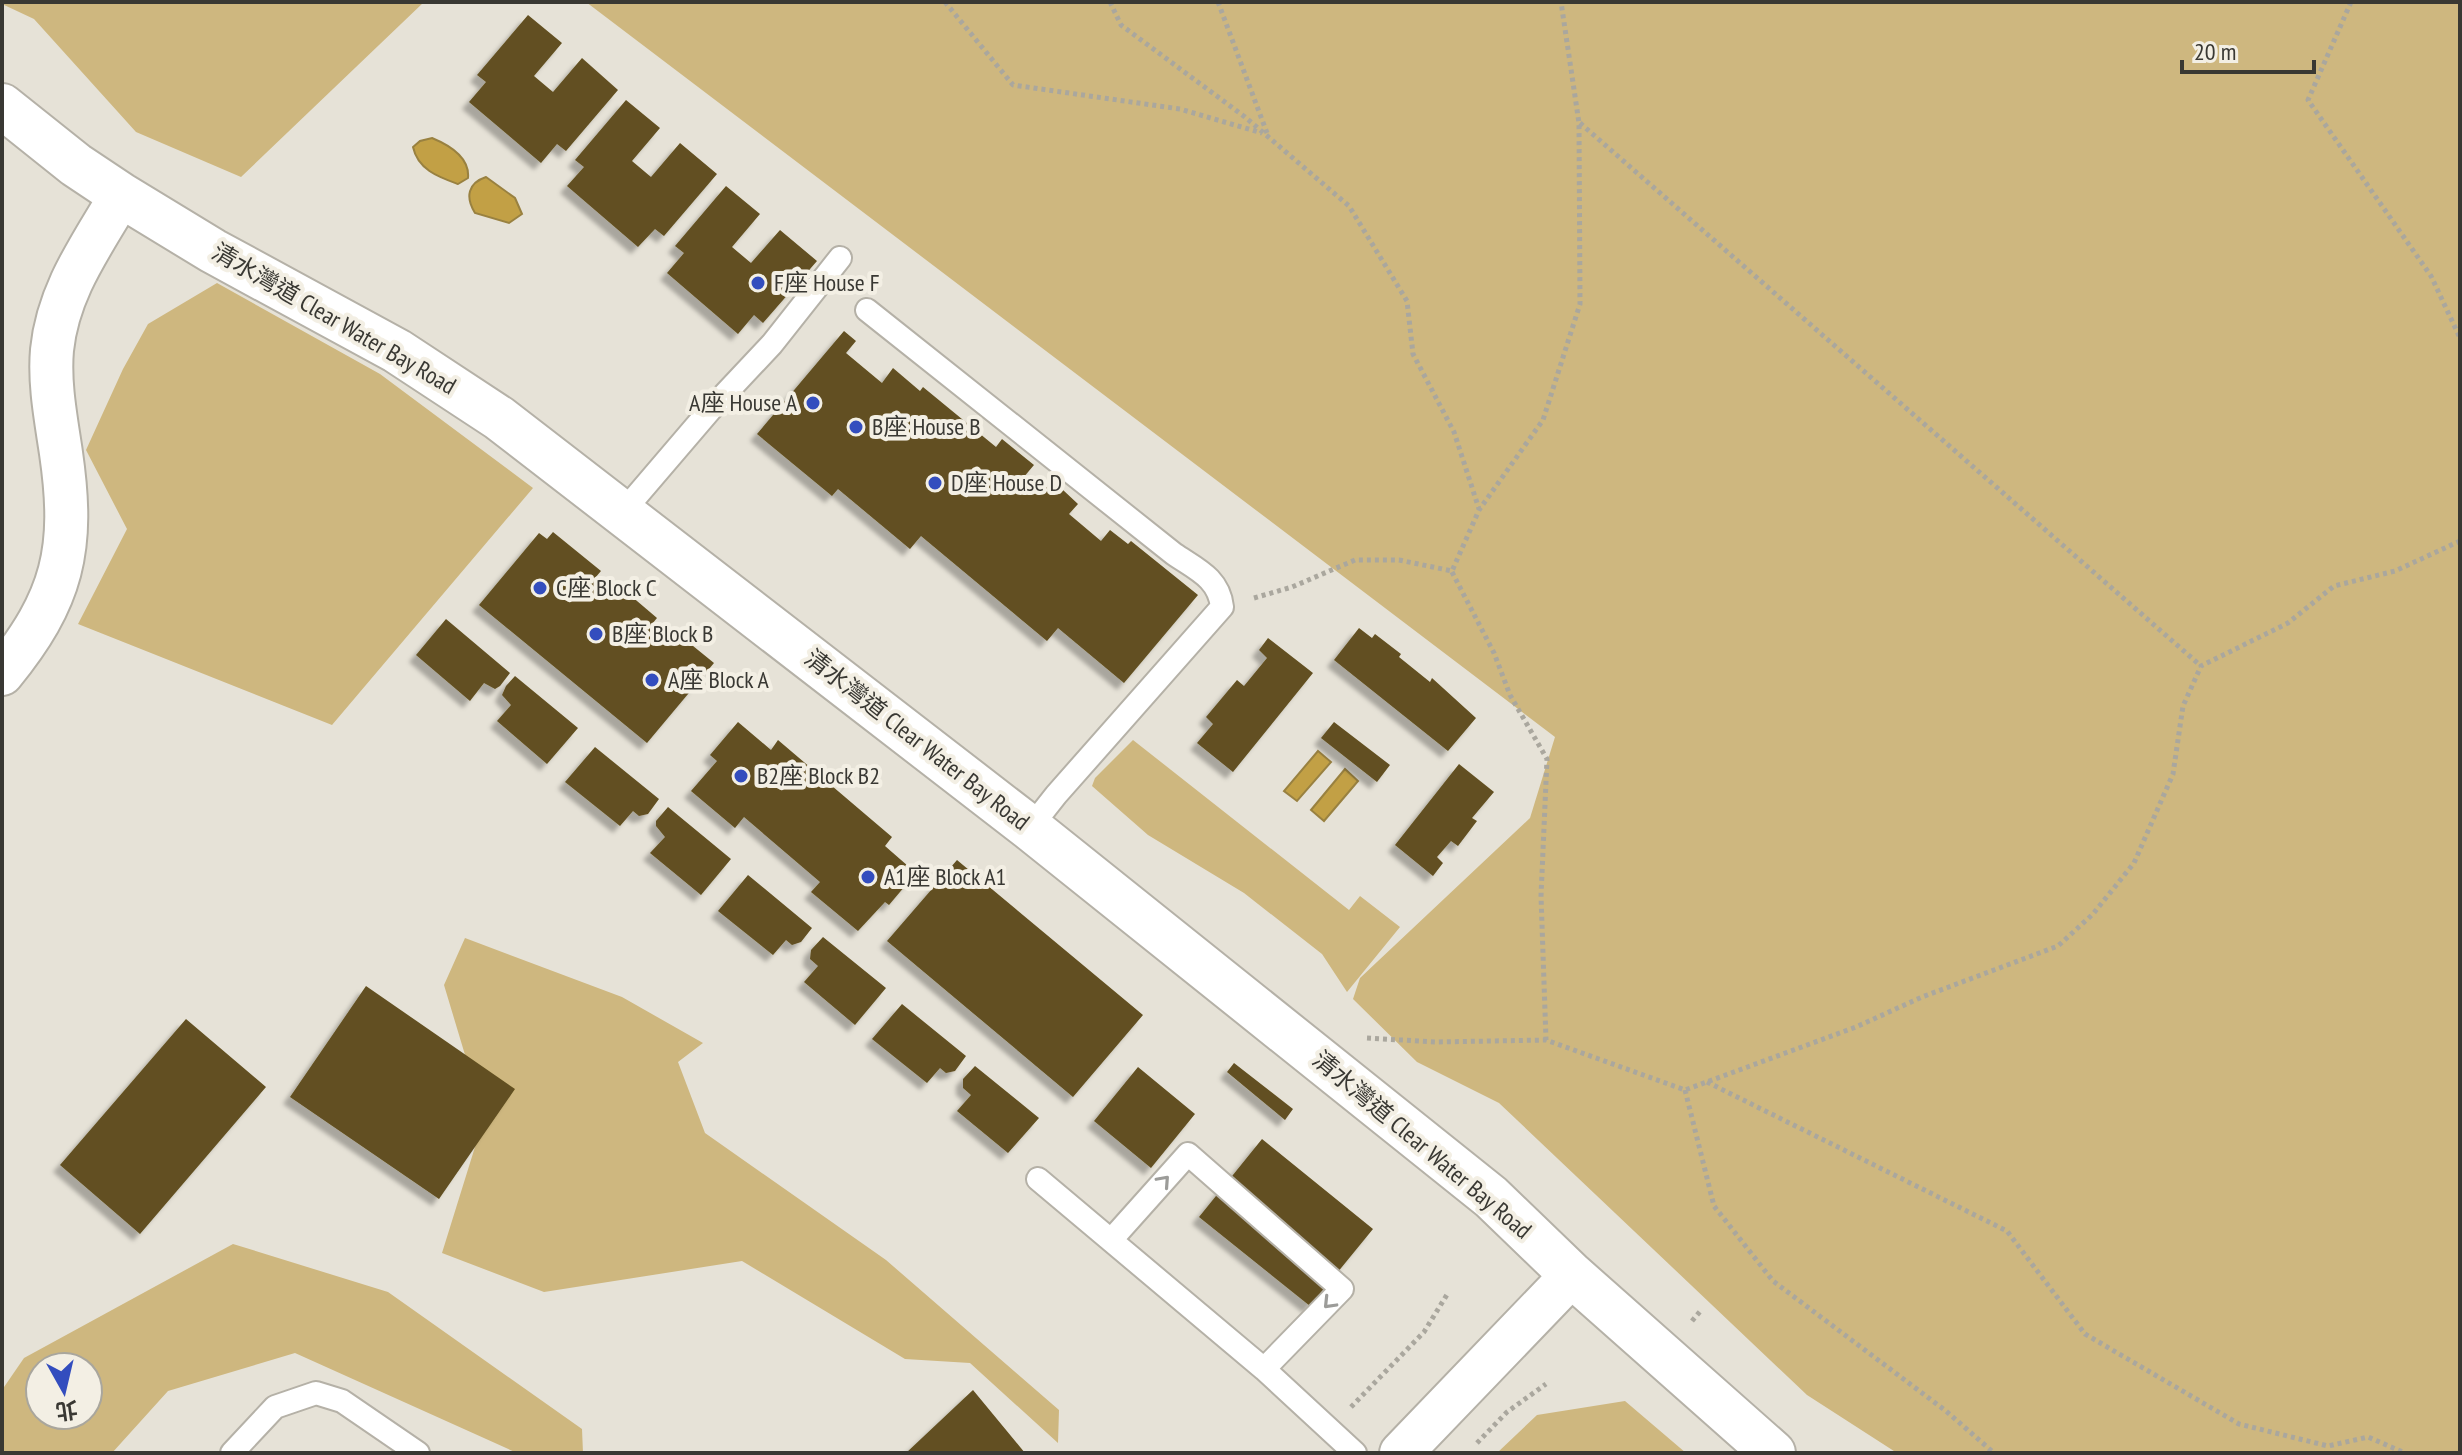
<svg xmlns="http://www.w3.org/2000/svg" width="2462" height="1455" viewBox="0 0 2462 1455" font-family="'PT Sans Narrow','Noto Sans TC',sans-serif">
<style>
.green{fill:#ceb77f;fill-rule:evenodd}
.water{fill:#c2a045;stroke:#998140;stroke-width:2}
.building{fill:#625020;filter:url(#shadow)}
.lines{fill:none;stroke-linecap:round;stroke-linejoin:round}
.service-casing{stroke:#b5b1a7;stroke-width:26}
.minor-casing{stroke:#b5b1a7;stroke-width:46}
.secondary-casing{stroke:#b5b1a7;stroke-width:48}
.path{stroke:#aaa79e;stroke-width:5;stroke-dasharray:4 4;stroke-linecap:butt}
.service{stroke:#fff;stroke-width:22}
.minor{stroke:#fff;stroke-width:42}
.secondary{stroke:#fff;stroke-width:44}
.oneway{stroke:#9c9c99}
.poi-dot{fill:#334dbe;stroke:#f3efe4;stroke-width:3}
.labels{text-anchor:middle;stroke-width:8;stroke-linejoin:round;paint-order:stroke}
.poi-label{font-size:24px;fill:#393833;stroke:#f3efe4;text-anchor:start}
.street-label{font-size:24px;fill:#393833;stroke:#f3efe4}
</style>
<defs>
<filter id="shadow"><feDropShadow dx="-7" dy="7" stdDeviation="2" flood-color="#0004"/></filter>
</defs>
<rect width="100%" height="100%" fill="#e6e2d7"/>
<path class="green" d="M2 2H424L241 177 136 132 34 19 2 4Z
M586 2H2460V1453H1897L1807 1395 1499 1103 1417 1062 1353 999 1360 978 1530 818 1555 737Z
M217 283 380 374 533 488 332 725 78 624 127 529 86 450 123 369 148 324Z
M1133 740 1349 910 1360 896 1400 927 1347 992 1322 954 1244 893 1148 835 1092 786 1095 778Z
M465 938 622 997 703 1043 678 1062 705 1133 886 1260 1059 1410 1058 1443 970 1363 905 1359 742 1261 544 1292 442 1253 484 1118 444 985Z
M233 1244 388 1292 582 1429 583 1453H517L295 1353 168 1391 112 1453H2V1390L24 1358ZM88 1367V1415H40V1367Z
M1625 1401 1686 1453H1497L1537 1415Z"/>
<path class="water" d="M432 138C449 145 470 157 468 178L458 184C439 177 418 170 413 147L420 141Z
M486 177 515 198 522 214 509 223 475 213C465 197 468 183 486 177Z
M1318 751 1331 762 1297 801 1284 791Z
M1345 769 1358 781 1324 821 1311 810Z"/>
<path class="building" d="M528 15 562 43 534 76 553 92 582 58 618 90 566 151 557 144 541 163 469 102 486 82 477 75Z
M626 100 660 128 632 161 651 177 680 143 717 174 664 236 655 229 638 247 567 186 584 167 575 160Z
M726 186 760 214 732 247 751 263 780 230 817 261 763 323 754 315 738 334 667 273 684 253 675 246Z
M844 331 856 341 846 353 882 383 893 368 920 391 923 387 996 447 1002 439 1034 465 1023 478 1035 487 1042 479 1060 494 1063 490 1078 504 1069 514 1101 541 1110 530 1128 544 1131 541 1198 595 1124 683 1058 628 1047 641 921 536 910 549 838 489 832 496 757 434Z
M553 532 601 571 595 578 604 585 610 578 657 618 652 624 660 631 666 624 714 663 647 743 479 605 539 533 547 539Z
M446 619 510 673 500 686 495 689 484 683 470 701 416 655Z
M1359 628 1372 638 1375 634 1401 654 1399 657 1430 682 1432 678 1476 718 1448 751 1334 660Z
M1268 638 1313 673 1233 772 1197 743 1213 724 1206 717 1237 680 1244 686 1267 658 1259 650Z
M515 676 578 728 547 764 497 721 511 705 502 695 506 686Z
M738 722 771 750 778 740 872 820 892 837 885 846 916 873 889 905 885 902 858 931 811 892 820 882 744 817 735 828 691 791 717 761 710 755Z
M1334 722 1390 765 1377 782 1321 738Z
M595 747 659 799 648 814 639 816 633 811 620 826 565 782Z
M1459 764 1494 792 1472 818 1477 821 1458 846 1451 841 1437 857 1443 863 1433 876 1395 845Z
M668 807 731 859 701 895 650 853 665 837 656 826V821Z
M957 860 1143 1015 1073 1097 887 941Z
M748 875 812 928 801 942 792 945 786 940 773 955 718 911Z
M823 937 886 988 855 1025 804 982 818 966 810 959 811 950Z
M366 986 515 1089 439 1199 290 1097Z
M902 1004 966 1056 955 1071 946 1073 940 1068 927 1083 872 1039Z
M186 1019 266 1087 140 1234 60 1165Z
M1234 1063 1293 1109 1285 1120 1227 1072Z
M975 1066 1039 1118 1008 1153 957 1111 971 1095 963 1088V1079Z
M1138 1067 1195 1114 1151 1168 1094 1121Z
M1262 1139 1373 1229 1310 1306 1199 1217Z
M973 1390 1025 1453H906Z"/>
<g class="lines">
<defs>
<path id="service" d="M867 310 1174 554C1196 569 1219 578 1222 607L1056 795 1030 828
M622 513 710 410 772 344 840 258
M1038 1179 1264 1369 1355 1453
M1112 1239 1188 1154 1342 1289 1264 1369
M232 1453 275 1407 316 1393 342 1401 418 1453"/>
<path id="minor" d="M2 674C63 599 75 549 61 453 56 419 49 384 52 350 58 290 92 245 121 195
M1401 1453 1572 1275"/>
<path id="secondary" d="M2 106 76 165 121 195 213 251 397 351 499 418 1030 828 1491 1197 1572 1275 1773 1453"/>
</defs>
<use href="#service" class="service-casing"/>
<use href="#minor" class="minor-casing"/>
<use href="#secondary" class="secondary-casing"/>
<path class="path" d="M945 2 1013 85 1180 109 1262 133
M1110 2 1121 25 1245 117 1349 206 1407 301 1413 354 1454 432 1479 509
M1218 2 1267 133
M2351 2 2308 100 2431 276 2460 338
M1580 123 2201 666
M1452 572 1494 653 1510 695 1547 759 1541 896 1546 1040
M1254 598 1292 587 1355 560H1399L1452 571 1479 510 1543 420 1580 304 1579 123 1561 2
M1367 1038 1435 1042 1546 1040 1685 1090 1856 1027 1922 997 2058 946 2093 914 2134 863 2173 774 2183 706 2201 666 2288 623 2334 586 2395 571 2460 541
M1707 1082 2007 1231 2085 1334 2239 1424 2328 1446 2368 1437 2405 1453
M1685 1090 1714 1206 1773 1281 1946 1411 1994 1453
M1692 1321 1702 1309
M1351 1407 1424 1332 1448 1293
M1477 1443 1507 1412 1546 1384"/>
<use href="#service" class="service"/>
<use href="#minor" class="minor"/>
<use href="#secondary" class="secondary"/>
</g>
<defs><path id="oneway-chevron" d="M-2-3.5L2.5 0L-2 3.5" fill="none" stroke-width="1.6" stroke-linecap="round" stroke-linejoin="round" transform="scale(2)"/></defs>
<g class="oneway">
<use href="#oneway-chevron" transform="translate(1164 1181) rotate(-48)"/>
<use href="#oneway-chevron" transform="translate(1329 1303) rotate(134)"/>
</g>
<g class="poi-dot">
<circle cx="758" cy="283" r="8"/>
<circle cx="813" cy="403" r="8"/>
<circle cx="856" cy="427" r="8"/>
<circle cx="935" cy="483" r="8"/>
<circle cx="540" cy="588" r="8"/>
<circle cx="596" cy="634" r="8"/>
<circle cx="652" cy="680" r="8"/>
<circle cx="741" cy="776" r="8"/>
<circle cx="868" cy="877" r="8"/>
</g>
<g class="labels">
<g class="poi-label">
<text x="774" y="291">F座 House F</text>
<text x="797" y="411" text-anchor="end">A座 House A</text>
<text x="872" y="435">B座 House B</text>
<text x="951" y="491">D座 House D</text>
<text x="556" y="596">C座 Block C</text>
<text x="612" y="642">B座 Block B</text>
<text x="668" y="688">A座 Block A</text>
<text x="757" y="784">B2座 Block B2</text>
<text x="884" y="885">A1座 Block A1</text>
</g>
<g class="street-label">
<text transform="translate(334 319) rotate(30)" y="8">清水灣道 Clear Water Bay Road</text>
<text transform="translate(917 740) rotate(38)" y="8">清水灣道 Clear Water Bay Road</text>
<text transform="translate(1422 1145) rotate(40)" y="8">清水灣道 Clear Water Bay Road</text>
</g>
</g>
<rect width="2462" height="1455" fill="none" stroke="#393833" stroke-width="8"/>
<g transform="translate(64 1391) rotate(172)"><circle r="38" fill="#f3efe4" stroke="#a9a69d" stroke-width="2"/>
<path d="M0-6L14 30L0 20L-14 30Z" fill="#334dbe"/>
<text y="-12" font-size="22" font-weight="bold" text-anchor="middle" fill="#393833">北</text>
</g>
<path d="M2182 60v12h132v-12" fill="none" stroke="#393833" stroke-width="4"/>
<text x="2194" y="60" font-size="24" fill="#393833" stroke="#f3efe4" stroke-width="6" paint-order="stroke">20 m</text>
</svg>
